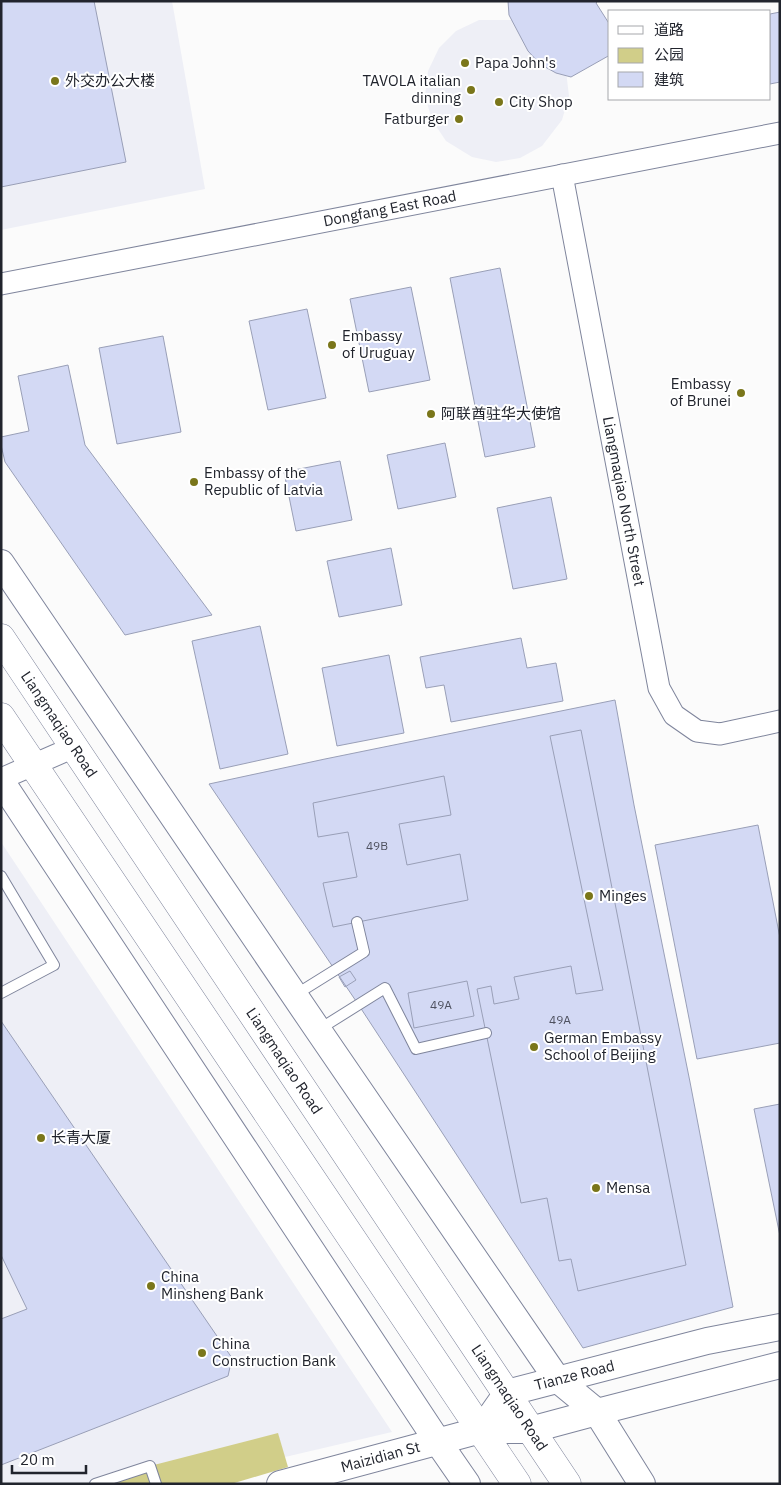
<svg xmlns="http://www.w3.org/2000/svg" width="781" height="1485" viewBox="0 0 781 1485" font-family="'IBM Plex Sans','Noto Sans SC',sans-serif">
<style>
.built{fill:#eeeff6}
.green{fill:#d1ce89}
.building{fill:#d3d9f4;stroke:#999fb7}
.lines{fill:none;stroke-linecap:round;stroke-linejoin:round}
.service-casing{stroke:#7f859c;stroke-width:12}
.minor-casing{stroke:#7f859c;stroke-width:23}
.tertiary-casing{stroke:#7f859c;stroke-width:28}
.secondary-casing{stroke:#7f859c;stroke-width:29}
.service{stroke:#fff;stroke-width:10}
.minor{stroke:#fff;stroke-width:21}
.tertiary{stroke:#fff;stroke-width:26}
.secondary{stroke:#fff;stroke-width:28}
.poi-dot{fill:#7a761a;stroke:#fff;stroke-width:2}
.labels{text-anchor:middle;stroke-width:4;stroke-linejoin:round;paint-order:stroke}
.number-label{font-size:12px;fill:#4e515f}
.poi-label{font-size:15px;fill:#21242d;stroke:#fff;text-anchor:start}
.street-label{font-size:15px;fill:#21242d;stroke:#fff}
</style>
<rect width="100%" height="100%" fill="#fbfbfb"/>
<path class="built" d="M1 1H172L205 189 1 230Z
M479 20H515L566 71 569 96 562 120 542 146 520 158 496 162 472 157 446 141 432 120 425 96 428 71 439 48 456 31Z
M1 842 392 1432 170 1484H1Z"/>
<path class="green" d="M278 1433 288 1467 231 1484H95L150 1466Z"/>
<path class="building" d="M1 1H94L126 162 1 187Z
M508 1H598L596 3 610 25V55L571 77 556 73 540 64 528 51 509 15Z
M780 12V82L770 84V14Z
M500 268 535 447 485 457 450 278Z
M411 287 430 380 369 392 350 299Z
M307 309 326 398 268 410 249 321Z
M163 336 181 432 117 444 99 348Z
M68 365 85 445 212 615 125 635 5 462 1 445V437L29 431 18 376Z
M445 443 456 497 398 509 387 455Z
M340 461 352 520 296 531 284 472Z
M551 497 567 579 513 589 497 508Z
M391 548 402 605 339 617 327 561Z
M260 626 288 754 220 769 192 641Z
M521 638 527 668 556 663 563 701 451 722 444 685 426 688 420 657Z
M389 655 404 733 337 746 322 668Z
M615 700 634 805 690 1082 733 1307 583 1348 358 1004 209 784 325 759Z
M581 730 686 1265 578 1291 571 1259 559 1261 547 1198 521 1203 477 989 491 986 494 1004 519 999 514 977 571 966 576 994 603 990 550 736Z
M444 776 451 815 399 824 407 865 460 854 468 900 333 927 323 883 357 877 348 832 318 837 313 803Z
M758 825 780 938V1043L697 1059 655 845Z
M350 971 356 980 345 987 339 977Z
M467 981 474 1016 414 1028 408 993Z
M1 1021 232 1358 228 1376 1 1465V1319L27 1309 1 1255Z
M780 1104V1236L754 1109Z"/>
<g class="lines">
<defs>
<path id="service" d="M1 876 54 965 1 993
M295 995 364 952 357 922
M318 1030 385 988 416 1049 486 1033
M95 1484 150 1466 156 1484"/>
<g id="minor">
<path id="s1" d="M562 175 659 688 674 715 697 731 720 734 780 721"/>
<path id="s2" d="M1 284 780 133"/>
<path d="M1 779 74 747"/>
</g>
<g id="tertiary">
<path d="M1 563 318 1030 557 1379 597 1412 642 1484"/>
<path d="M1 781 438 1442 467 1484"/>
<path id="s3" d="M481 1430 507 1393 707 1341 780 1327"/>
<path id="s4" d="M280 1484 481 1430H530L597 1412 780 1365"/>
</g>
<g id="secondary">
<path id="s5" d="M1 638 567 1484"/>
<path d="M1 717 517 1484"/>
</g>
</defs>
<use href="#service" class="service-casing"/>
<use href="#minor" class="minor-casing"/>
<use href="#tertiary" class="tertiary-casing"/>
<use href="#secondary" class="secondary-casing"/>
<use href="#service" class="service"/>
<use href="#minor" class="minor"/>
<use href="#tertiary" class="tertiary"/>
<use href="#secondary" class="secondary"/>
</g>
<g class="poi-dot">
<circle cx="465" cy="63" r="5"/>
<circle cx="55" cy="81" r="5"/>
<circle cx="471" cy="90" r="5"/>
<circle cx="499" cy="102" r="5"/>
<circle cx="459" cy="119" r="5"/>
<circle cx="332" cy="345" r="5"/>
<circle cx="741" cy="393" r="5"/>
<circle cx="431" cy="414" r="5"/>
<circle cx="194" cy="482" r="5"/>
<circle cx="589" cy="896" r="5"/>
<circle cx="534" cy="1047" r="5"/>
<circle cx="41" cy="1138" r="5"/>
<circle cx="596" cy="1188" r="5"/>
<circle cx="151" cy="1286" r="5"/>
<circle cx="202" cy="1353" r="5"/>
</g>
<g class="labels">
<g class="number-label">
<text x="377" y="850">49B</text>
<text x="441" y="1009">49A</text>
<text x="560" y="1024">49A</text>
</g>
<g class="poi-label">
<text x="475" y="68">Papa John's</text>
<text x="65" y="86">外交办公大楼</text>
<text x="461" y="86" text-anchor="end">TAVOLA italian<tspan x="461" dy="17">dinning</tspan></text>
<text x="509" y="107">City Shop</text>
<text x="449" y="124" text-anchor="end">Fatburger</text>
<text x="342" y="341">Embassy<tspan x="342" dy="17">of Uruguay</tspan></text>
<text x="731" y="389" text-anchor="end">Embassy<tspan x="731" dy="17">of Brunei</tspan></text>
<text x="441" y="419">阿联酋驻华大使馆</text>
<text x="204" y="478">Embassy of the<tspan x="204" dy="17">Republic of Latvia</tspan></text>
<text x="599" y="901">Minges</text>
<text x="544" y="1043">German Embassy<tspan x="544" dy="17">School of Beijing</tspan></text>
<text x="51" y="1143">长青大厦</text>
<text x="606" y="1193">Mensa</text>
<text x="161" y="1282">China<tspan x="161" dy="17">Minsheng Bank</tspan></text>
<text x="212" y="1349">China<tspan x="212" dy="17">Construction Bank</tspan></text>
</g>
<g class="street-label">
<text dy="5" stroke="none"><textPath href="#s2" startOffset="396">Dongfang East Road</textPath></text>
<text dy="5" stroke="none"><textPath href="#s1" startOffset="332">Liangmaqiao North Street</textPath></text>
<text dy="5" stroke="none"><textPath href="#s5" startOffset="104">Liangmaqiao Road</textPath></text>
<text dy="5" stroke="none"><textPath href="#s5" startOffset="509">Liangmaqiao Road</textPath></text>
<text dy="5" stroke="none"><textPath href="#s3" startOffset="115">Tianze Road</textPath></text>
<text dy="5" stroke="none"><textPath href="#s5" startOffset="914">Liangmaqiao Road</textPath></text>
<text dy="5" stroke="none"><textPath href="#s4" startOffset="104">Maizidian St</textPath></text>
</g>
</g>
<rect width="781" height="1485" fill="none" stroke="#21242d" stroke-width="5"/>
<rect x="608" y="10" width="162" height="90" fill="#ffffff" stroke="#a6a7ab"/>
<rect x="618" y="26" width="25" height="8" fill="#ffffff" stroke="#a6a7ab"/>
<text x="654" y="35" font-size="15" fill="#21242d">道路</text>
<rect x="618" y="48" width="25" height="15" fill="#d1ce89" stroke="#a6a7ab"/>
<text x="654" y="60" font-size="15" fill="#21242d">公园</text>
<rect x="618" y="72" width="25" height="15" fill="#d3d9f4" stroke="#a6a7ab"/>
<text x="654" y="85" font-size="15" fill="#21242d">建筑</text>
<path d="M12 1465v8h74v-8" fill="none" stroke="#21242d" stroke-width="2.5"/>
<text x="20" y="1465" font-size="15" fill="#21242d" stroke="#ffffff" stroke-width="4" paint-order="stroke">20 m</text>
</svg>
